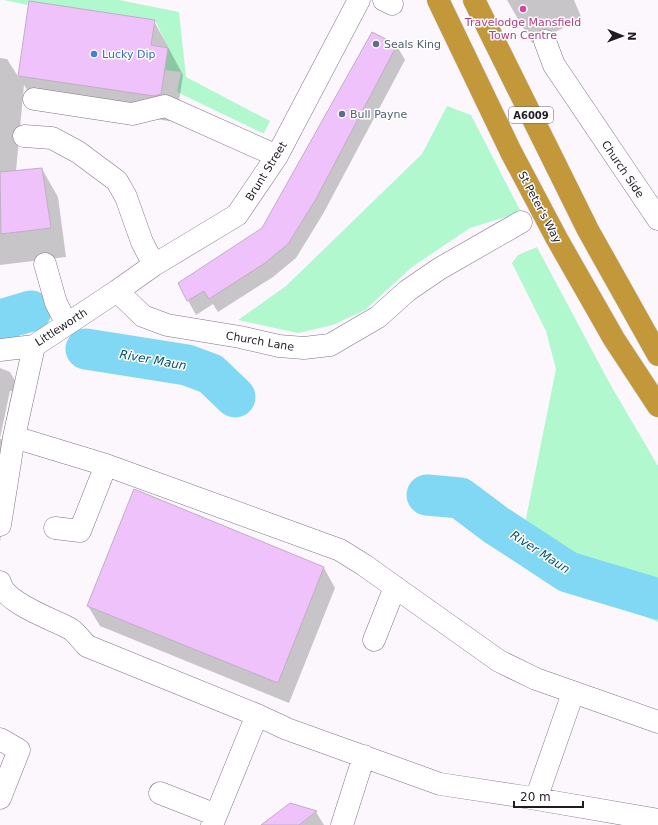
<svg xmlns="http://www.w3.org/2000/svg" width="658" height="825" viewBox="0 0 658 825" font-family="'DejaVu Sans',sans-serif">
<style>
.green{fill:#b1f8cf}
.shadow{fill:#0003}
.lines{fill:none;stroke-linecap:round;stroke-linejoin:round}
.river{stroke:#81d8f4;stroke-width:41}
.building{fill:#f0c2fc;stroke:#c1adc6}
.minor-casing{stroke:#85728a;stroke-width:23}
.highway-casing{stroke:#d7d6d7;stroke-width:23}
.minor{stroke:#fff;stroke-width:22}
.highway{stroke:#c2983b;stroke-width:22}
.hotel-dot{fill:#d1479c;stroke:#fff;stroke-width:1.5}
.service-dot{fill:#5c6f8a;stroke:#fff;stroke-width:1.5}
.shop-dot{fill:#3f7fe0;stroke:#fff;stroke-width:1.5}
.labels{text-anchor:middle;stroke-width:3;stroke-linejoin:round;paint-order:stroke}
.shield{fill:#fff;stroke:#645f65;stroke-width:1}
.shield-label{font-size:10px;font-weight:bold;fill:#211a23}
.hotel-label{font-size:11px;fill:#b23c85;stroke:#fff}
.service-label{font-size:11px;fill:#4e5e75;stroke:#fff;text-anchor:start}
.shop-label{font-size:11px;fill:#366cbe;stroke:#fff;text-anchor:start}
.street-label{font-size:11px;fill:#211a23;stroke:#fff}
.water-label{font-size:12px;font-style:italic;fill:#055467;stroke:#fff}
</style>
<rect width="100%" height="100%" fill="#fbf7fc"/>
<path class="green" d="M4 0H119L179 12 186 77 270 121 264 133 260 132 177 92 181 72 165 70 168 48 155 20 29 2 28 5Z
M447 106 471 115 521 212 470 228 412 267 365 310 333 325 298 333 238 320 286 286 422 154Z
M537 247 610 384 658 466V622L557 580 519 553 556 369 546 331 512 263 518 255Z"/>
<path class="shadow" d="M507 0H574L582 19 532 43Z
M30 3 154 21 183 75 176 120 169 121 34 101 24 85 16 171 42 169 58 197 66 257 0 265V58L7 59 19 78Z
M372 34 397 46 405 60 323 214 296 258 273 277 218 312 213 304 196 315 179 284 262 229Z
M0 368 10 372 24 396 0 542V439H2L12 391H10L0 438Z
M324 568 335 588 289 703 100 626 88 606Z
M290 804 316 812 324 825H262Z"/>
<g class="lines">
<path class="river" d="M0 320 31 311
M86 349 187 365 211 374 235 397
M427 495 460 498 496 525 568 572 658 599"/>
</g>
<path class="building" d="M29 1 155 20 151 45 168 48 161 94 154 96 18 76Z
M372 32 397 45 316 199 288 244 265 263 209 299 204 291 187 301 178 283 262 228Z
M42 168 51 228 1 234 0 172Z
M134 489 324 567 278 683 87 606Z
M290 803 317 811 299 825H261Z"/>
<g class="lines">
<defs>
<path id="minor" d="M384 0 392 4
M545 41 554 65 658 219
M34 99 132 114 165 106 277 156
M24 136 52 138 78 152 117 181 126 197 142 242 154 265
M45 264 56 303 67 324
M117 291 143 316 167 325 240 337 279 346 304 348 330 345 378 317 407 291 439 269 521 222
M0 350 34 346 117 291 154 265 237 215 277 156 359 0
M14 437 106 465 340 550 364 565 499 661 536 679 658 722
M0 525 14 437 34 346
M55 528 80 531 106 465
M0 582C4 603 52 619 69 628 76 632 81 640 87 646L257 715 287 729 440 784 519 796 658 820
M374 640 395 587
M0 739 19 750 0 798
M160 793 216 815
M536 799 573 693
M212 825 257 715
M342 825 364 756"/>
<path id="highway" d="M438 0 511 152 557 239 614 339 658 406
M474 0 588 230 658 355"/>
</defs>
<use href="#minor" class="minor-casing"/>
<use href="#highway" class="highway-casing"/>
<use href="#minor" class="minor"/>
<use href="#highway" class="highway"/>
</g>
<circle class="hotel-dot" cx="523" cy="9" r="4"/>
<g class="service-dot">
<circle cx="376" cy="44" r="4"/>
<circle cx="342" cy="114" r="4"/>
</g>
<circle class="shop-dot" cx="94" cy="54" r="4"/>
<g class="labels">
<rect class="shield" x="509" y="107" width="44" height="16" rx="3"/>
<g class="shield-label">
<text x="531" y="119">A6009</text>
</g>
<g class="hotel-label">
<text x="523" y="26">Travelodge Mansfield<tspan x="523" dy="13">Town Centre</tspan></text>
</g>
<g class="service-label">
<text x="384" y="48">Seals King</text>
<text x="350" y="118">Bull Payne</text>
</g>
<g class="shop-label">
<text x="102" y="58">Lucky Dip</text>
</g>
<g class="street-label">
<text transform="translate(623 169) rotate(56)" y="4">Church Side</text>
<text transform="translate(266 171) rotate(-58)" y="4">Brunt Street</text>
<text transform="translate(540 207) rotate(62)" y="4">St Peter's Way</text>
<text transform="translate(61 327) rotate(-33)" y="4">Littleworth</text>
<text transform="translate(260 341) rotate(10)" y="4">Church Lane</text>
</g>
<g class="water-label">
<text transform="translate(153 360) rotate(10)" y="4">River Maun</text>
<text transform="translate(540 552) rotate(33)" y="4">River Maun</text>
</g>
</g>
<g transform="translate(622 36) rotate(91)" stroke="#ffffff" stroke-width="3" paint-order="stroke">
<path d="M0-3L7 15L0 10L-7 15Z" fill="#211a23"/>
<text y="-6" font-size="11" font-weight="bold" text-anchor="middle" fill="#211a23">N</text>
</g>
<path d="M514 801v6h69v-6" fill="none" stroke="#211a23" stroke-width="2"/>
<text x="520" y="801" font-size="12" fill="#211a23" stroke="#ffffff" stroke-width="3" paint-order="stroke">20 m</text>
</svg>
